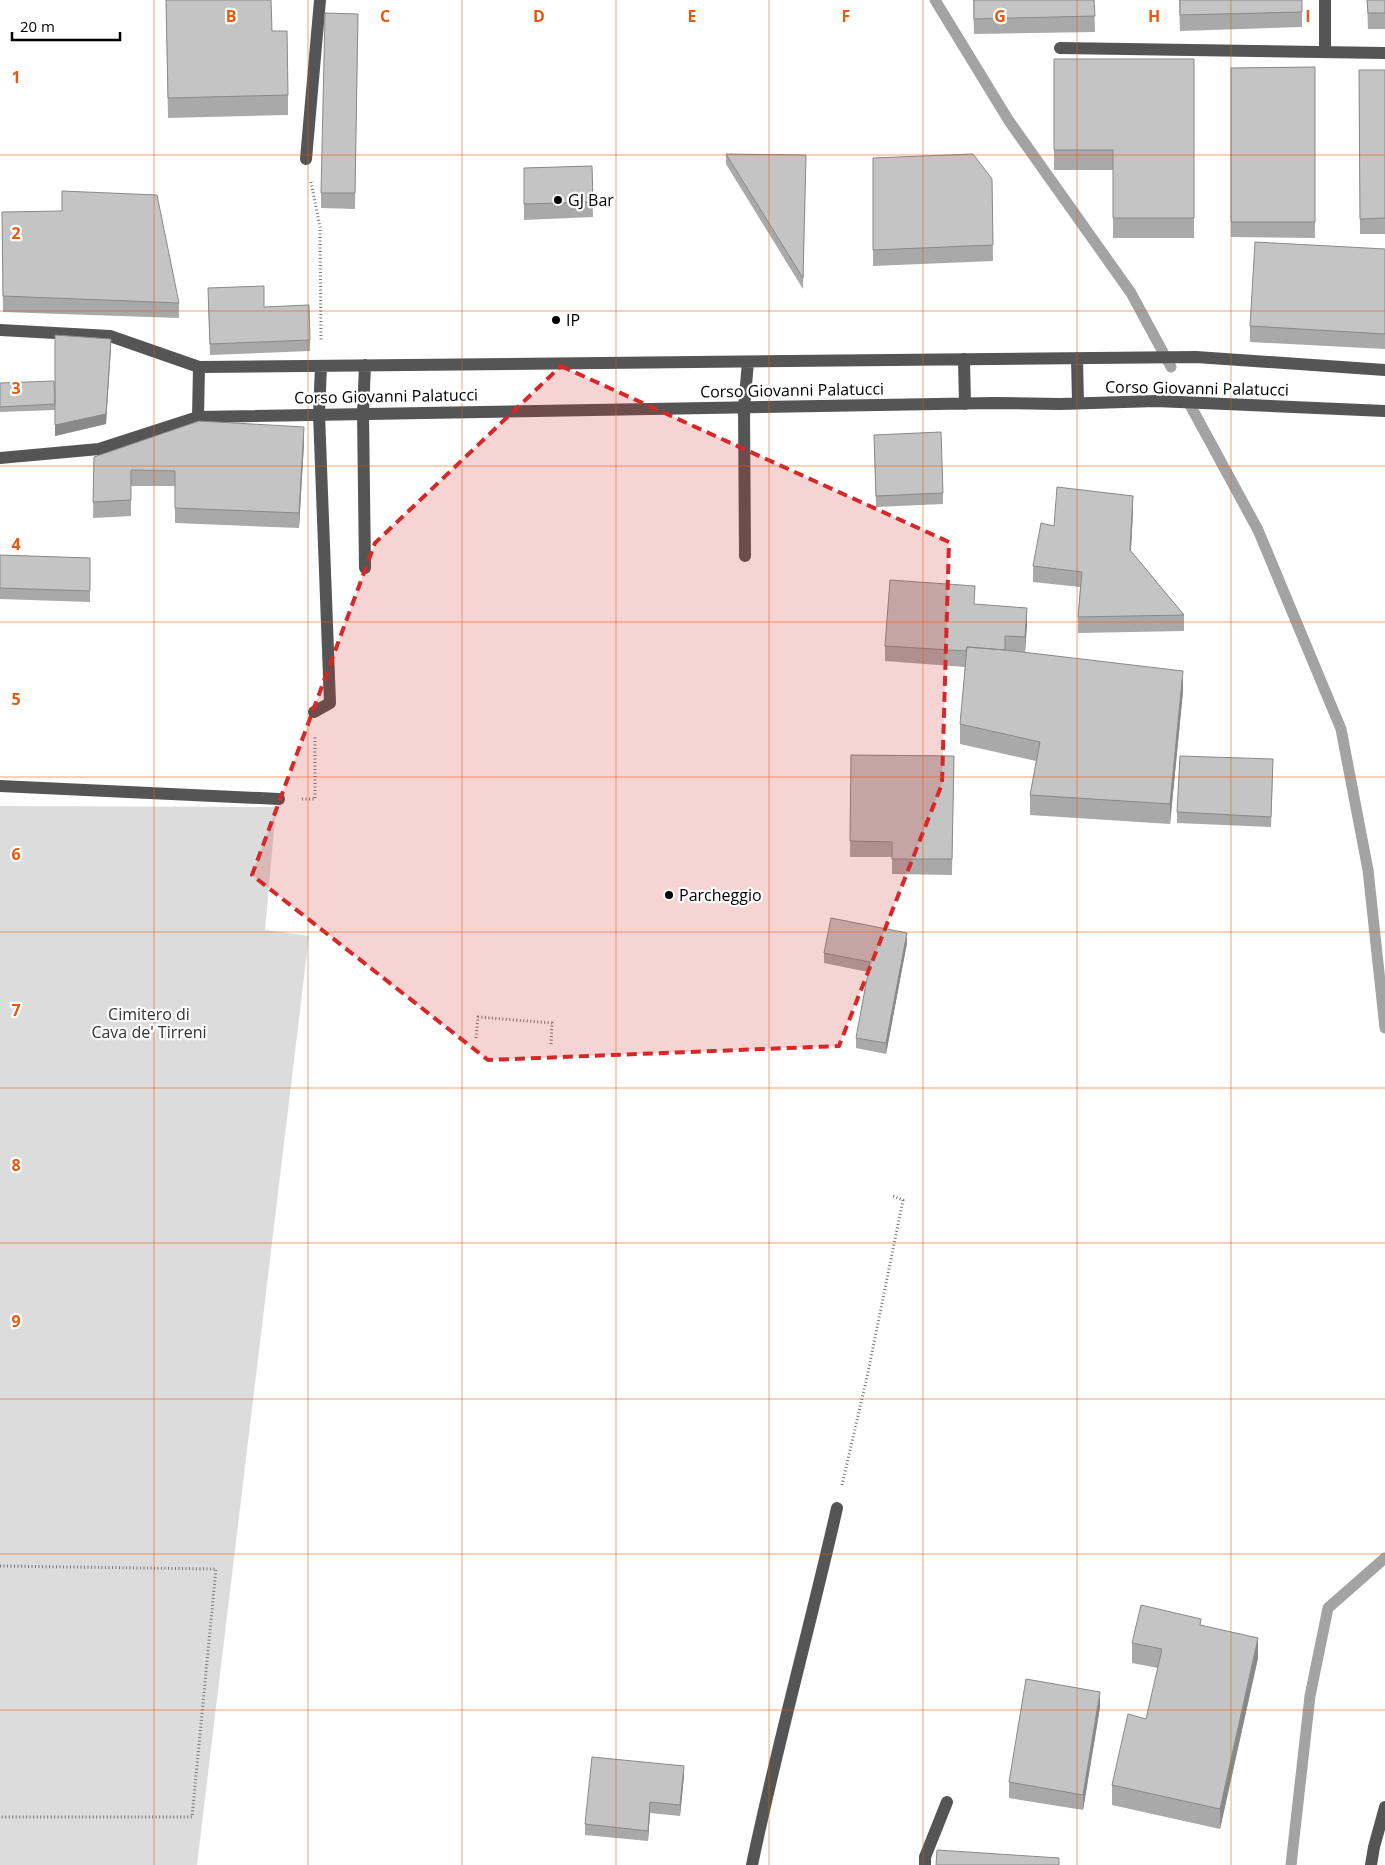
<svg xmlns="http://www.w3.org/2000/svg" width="1385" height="1865" viewBox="0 0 1385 1865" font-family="'Open Sans',sans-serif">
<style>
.green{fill:#dcdcdc}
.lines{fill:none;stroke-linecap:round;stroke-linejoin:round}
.stream{stroke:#a3a3a3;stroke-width:11}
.path{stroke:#777;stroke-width:3;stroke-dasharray:1 2.5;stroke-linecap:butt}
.minor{stroke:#555;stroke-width:12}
.wall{fill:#a9a9a9}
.shaded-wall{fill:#898989}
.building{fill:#c4c4c4;stroke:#898989}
.marked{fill:#d62828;fill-opacity:0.2;stroke:#d62828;stroke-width:4;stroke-dasharray:10 6;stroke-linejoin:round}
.grid{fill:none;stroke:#e8590c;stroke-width:1;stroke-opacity:0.55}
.poi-dot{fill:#000;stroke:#fff;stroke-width:2}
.labels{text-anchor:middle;stroke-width:4.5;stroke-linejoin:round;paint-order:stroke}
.poi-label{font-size:16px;fill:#000;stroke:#fff;text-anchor:start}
.street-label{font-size:16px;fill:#000;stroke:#fff}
.park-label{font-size:16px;fill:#333;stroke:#fff}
.grid-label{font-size:16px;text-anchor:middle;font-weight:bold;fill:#e8590c;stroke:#fff;stroke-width:4.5;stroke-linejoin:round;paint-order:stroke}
</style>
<rect width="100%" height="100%" fill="#fff"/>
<path class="green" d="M0 806 276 807 265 930 309 936 197 1865H0Z"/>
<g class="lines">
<path class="stream" d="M935 0 1009 121 1131 293 1171 367
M1189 403 1258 530 1341 729 1368 870 1385 1028
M1291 1865 1310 1696 1328 1608 1385 1558"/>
<path class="path" d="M311 182 320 227 321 340
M302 799H315V736
M476 1038 478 1017 552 1023 551 1045
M842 1485 867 1377 903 1200 893 1196
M0 1566 216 1569 192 1817H0"/>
<path class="minor" d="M1325 0V52
M1060 48 1385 53
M306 159 320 0
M0 330 110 336 199 367 1196 357 1385 370
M1077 358 1078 403
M964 359 965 404
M365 365 363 413 365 568
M198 417 199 367
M0 458 99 449 198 417 994 403 1060 404 1156 401 1385 411
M745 556 744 408 748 362
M314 712 330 703 319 414 321 366
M0 786 279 799
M752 1865C777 1745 810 1627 837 1508
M925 1865V1857L947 1802
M1371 1865 1374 1847 1385 1807"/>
</g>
<path class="wall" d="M166 0H271L272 31 288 95V115L168 118Z
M973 0H1094L1095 32 974 34Z
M1179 0H1302V27L1180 31Z
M1367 0H1385V29H1368Z
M358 14 355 209 321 208V193Z
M1054 59H1194V238H1113V170H1054Z
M1315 67V238L1231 237V68Z
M1359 70H1385V234H1360Z
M726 154 806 155 803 289 726 164Z
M873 158 992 179 993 261 873 266Z
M592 166 593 217 524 220V168Z
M2 227 179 303V318L3 312Z
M1385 249V349L1250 342V326Z
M208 299 310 340V351L210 355Z
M111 350 106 424 55 436V410L0 412V383L55 397Z
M304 443 299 528 175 523V486H131V516L93 518 94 457Z
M874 446 943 493V504L876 507Z
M1133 511 1131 551 1184 615V631L1078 633V617L1080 587 1033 582V566L1054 526Z
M0 555 90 558V602L0 599Z
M975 604 1027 624 1025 652 1183 691 1170 824 1030 815V795L1036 761 960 744V724L965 667 885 661V646Z
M851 755 954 756 952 875 892 874V857H850Z
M1273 770 1271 827 1177 823V812Z
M907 943 886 1054 856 1048V1038L868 972 824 963V953Z
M1201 1625 1258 1658 1220 1829 1112 1805V1785L1146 1719 1158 1668 1132 1663V1643Z
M1100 1707 1083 1810 1009 1798V1782Z
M684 1776 680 1816 650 1813 648 1841 585 1835V1824Z"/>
<path class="shaded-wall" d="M111 339 106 424 55 436V425Z
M304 427V443L299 528V513Z
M1133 496V511L1130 565V550Z
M1027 608V624L1025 653V637Z
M1183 671V691L1170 824V804Z
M907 933V943L886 1054V1043Z
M1258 1638V1658L1220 1829V1809Z
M1100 1692V1707L1083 1810V1795Z
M684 1766V1776L680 1816V1805Z
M650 1802V1813L648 1841V1831Z"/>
<path class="building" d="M166 0H271L272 31H287L288 95 168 98Z
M974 0H1094L1095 16 974 19Z
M1180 0H1302V12L1180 15Z
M1367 0H1385V13H1368Z
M325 13 358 14 355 193H321Z
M1054 59H1194V218H1113V150H1054Z
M1315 67V222H1231V68Z
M1359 70H1385V218L1360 219Z
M726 154 806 155 803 278Z
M973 154 992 179 993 245 873 250V158Z
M592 166 593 202 524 204V168Z
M62 191 157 195 179 303 3 296 2 212 62 211Z
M1255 242 1385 249V334L1250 326Z
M264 286V307L309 305 310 340 210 344 208 288Z
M55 335 111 339 106 414 55 425Z
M54 381 55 404 0 407V383Z
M199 421 304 427 299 513 175 508V471L131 470V500L93 502 94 457Z
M941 432 943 493 876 496 874 435Z
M1057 487 1133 496 1130 550 1184 615 1078 617 1082 572 1033 566 1041 523 1054 526Z
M0 555 90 558V591L0 588Z
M890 580 975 586 974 604 1027 608 1025 637 1005 636V650L967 647 966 651 885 646Z
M967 647 1005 650 1183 671 1170 804 1030 795 1040 742 960 724Z
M851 755 954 756 952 859H892V842L850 841Z
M1180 756 1273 759 1271 817 1177 812Z
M831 918 907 933 886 1043 856 1038 870 962 824 953Z
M1141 1605 1201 1619 1200 1625 1258 1638 1220 1809 1112 1785 1128 1714 1146 1719 1162 1649 1132 1643Z
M1026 1679 1100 1692 1083 1795 1009 1782Z
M592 1757 684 1766 680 1805 650 1802 648 1831 585 1824Z
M937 1850 1059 1858V1865H936Z"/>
<path class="marked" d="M561 366 949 542 942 784 839 1046 488 1060 252 875 375 543Z"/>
<path class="grid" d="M154 0V1865M308 0V1865M462 0V1865M616 0V1865M769 0V1865M923 0V1865M1077 0V1865M1231 0V1865M0 155H1385M0 311H1385M0 466H1385M0 622H1385M0 777H1385M0 932H1385M0 1088H1385M0 1243H1385M0 1399H1385M0 1554H1385M0 1710H1385"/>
<g class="poi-dot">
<circle cx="558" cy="200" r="5"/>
<circle cx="556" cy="320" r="5"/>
<circle cx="669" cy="895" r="5"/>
</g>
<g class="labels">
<g class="poi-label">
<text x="568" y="206">GJ Bar</text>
<text x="566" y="326">IP</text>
<text x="679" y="901">Parcheggio</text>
</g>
<g class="street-label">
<text transform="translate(1197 388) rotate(1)" y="6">Corso Giovanni Palatucci</text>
<text transform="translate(792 390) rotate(-1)" y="6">Corso Giovanni Palatucci</text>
<text transform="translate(386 396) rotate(-1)" y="6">Corso Giovanni Palatucci</text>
</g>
<g class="park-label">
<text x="149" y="1020">Cimitero di<tspan x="149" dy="18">Cava de' Tirreni</tspan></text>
</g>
</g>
<g class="grid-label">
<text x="231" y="22">B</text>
<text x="385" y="22">C</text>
<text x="539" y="22">D</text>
<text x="692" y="22">E</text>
<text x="846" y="22">F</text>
<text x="1000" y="22">G</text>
<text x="1154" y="22">H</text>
<text x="1308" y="22">I</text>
<text x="16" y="83">1</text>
<text x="16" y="239">2</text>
<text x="16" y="394">3</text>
<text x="16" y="550">4</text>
<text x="16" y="705">5</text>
<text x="16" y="860">6</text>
<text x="16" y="1016">7</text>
<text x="16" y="1171">8</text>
<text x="16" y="1327">9</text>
</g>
<path d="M12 32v8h108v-8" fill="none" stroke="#000000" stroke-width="2.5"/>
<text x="20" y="32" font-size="15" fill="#000000" stroke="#ffffff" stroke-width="4" paint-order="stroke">20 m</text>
</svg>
